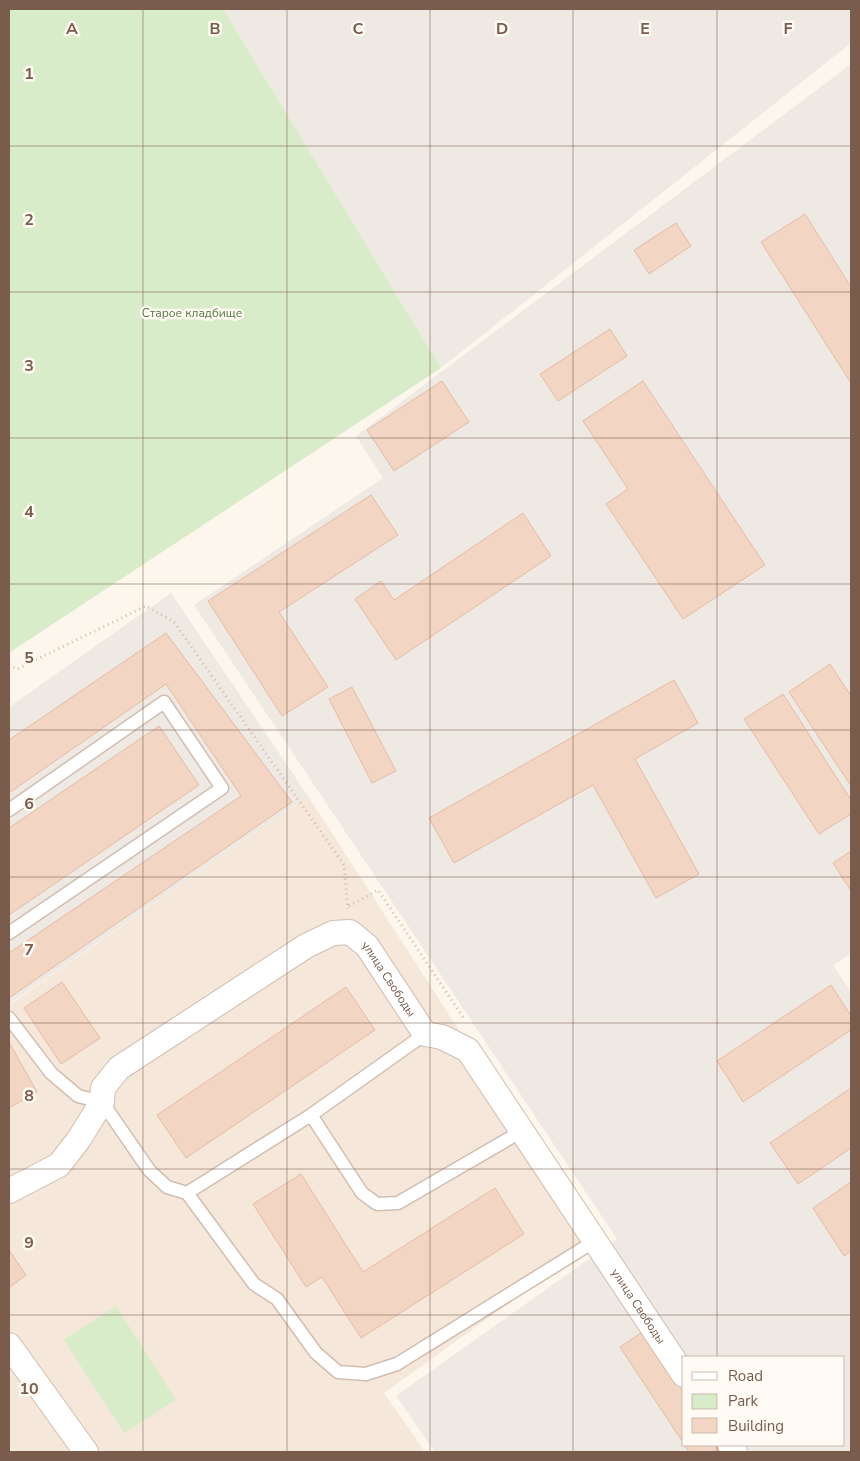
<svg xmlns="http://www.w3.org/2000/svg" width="860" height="1461" font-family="'Nunito Sans',sans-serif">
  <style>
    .residential { fill: #f5e8da }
    .industrial { fill: #efe9e4; fill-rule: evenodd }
    .green { fill: #d8ecc9 }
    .building { fill: #f3d5c3; stroke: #e6bba3 }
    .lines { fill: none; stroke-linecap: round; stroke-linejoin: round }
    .lane-casing { stroke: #d1beb0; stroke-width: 15 }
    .street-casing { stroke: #d1beb0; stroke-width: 26 }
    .path { stroke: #d9b8a5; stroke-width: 3; stroke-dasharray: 1 4; stroke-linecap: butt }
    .lane { stroke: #fff; stroke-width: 12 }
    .street { stroke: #fff; stroke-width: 24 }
    .grid { fill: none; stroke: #7a5c4d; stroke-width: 1; stroke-opacity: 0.55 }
    .labels { text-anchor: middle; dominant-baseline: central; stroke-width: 5; stroke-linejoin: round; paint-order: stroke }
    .park-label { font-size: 12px; fill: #537a41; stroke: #fffaf3 }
    .street-label { font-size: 12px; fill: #7a5c4d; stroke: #fffaf3 }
    .grid-label { font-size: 16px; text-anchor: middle; font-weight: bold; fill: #7a5c4d; stroke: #fffaf3; stroke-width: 5; stroke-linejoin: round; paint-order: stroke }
  </style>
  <rect width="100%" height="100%" fill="#fdf6ec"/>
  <path class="residential" d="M308 796 595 1241 384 1393 425 1452H9V1005Z"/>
  <path class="industrial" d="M223 9H851V43L441 368Z
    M851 64V954L833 965 851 992V1452H435L396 1396 617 1239 194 605 383 478 356 436ZM684 1357H844V1445H684Z
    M171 593 308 796 9 1004V707Z"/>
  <path class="green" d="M9 9H223L441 368 9 653Z
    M116 1306 176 1400 124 1433 64 1340Z"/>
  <path class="building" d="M805 214 851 287V383L761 242Z
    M676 223 691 246 649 274 634 250Z
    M610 329 627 356 558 401 540 374Z
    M442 381 469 422 394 471 367 430Z
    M643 381 765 565 683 619 606 504 628 489 583 421Z
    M371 495 398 535 279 612 328 687 282 716 208 601Z
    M523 513 551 556 396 660 355 599 381 581 394 600Z
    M166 633 292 802 9 998V953L241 796 166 684 9 793V740Z
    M830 664 851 696V786L789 692Z
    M674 680 698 723 635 759 699 874 656 898 593 785 454 863 429 818Z
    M352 687 396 771 372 783 329 699Z
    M783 694 851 800V814L819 834 744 719Z
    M159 726 199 785 9 915V828Z
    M851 851V891L833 863Z
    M62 982 100 1038 61 1064 24 1008Z
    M831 985 851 1016V1030L743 1102 717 1061Z
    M346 987 375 1030 186 1158 157 1115Z
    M9 1042 37 1092 9 1108Z
    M851 1088V1148L798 1184 770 1143Z
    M301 1174 363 1272 495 1188 524 1234 361 1338 322 1277 306 1287 253 1204Z
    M851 1182V1251L844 1256 813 1208Z
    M9 1250 26 1275 9 1288Z
    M644 1331 684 1392V1444L620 1347Z
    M684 1445H718L723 1452H689Z"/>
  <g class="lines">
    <g class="lane-casing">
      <path id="lane" d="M9 810 164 702 222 788 9 933
        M9 1018 51 1073 78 1096 102 1102 149 1170 167 1187 187 1193 311 1115 425 1034
        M311 1115 362 1193 377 1204 398 1203 522 1131
        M187 1193 254 1284 277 1299 316 1353 338 1372 366 1374 397 1364 595 1241"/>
    </g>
    <g class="street-casing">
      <g id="street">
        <path id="s1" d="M9 1191 59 1165 79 1139 102 1102 103 1088 119 1068 306 946 333 933 350 932 367 946 425 1034 442 1037 468 1050 684 1375"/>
        <path d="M9 1345 86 1452"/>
        <path d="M730 1445 735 1452"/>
      </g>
    </g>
    <path class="path" d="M9 665 17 669 146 606 174 622 344 865 348 909
      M349 906 378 890 465 1020"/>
    <use href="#lane" class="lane"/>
    <use href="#street" class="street"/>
  </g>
  <path class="grid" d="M143 9V1452M287 9V1452M430 9V1452M573 9V1452M717 9V1357M9 146H851M9 292H851M9 438H851M9 584H851M9 730H851M9 877H851M9 1023H851M9 1169H851M9 1315H851M717 1445V1452"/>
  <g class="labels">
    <g class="park-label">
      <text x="192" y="313">Старое кладбище</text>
    </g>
    <g class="street-label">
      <text stroke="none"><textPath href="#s1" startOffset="504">улица Свободы</textPath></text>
      <text stroke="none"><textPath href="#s1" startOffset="924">улица Свободы</textPath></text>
    </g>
  </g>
  <g class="grid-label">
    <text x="72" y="34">A</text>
    <text x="215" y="34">B</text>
    <text x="358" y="34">C</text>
    <text x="502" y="34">D</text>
    <text x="645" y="34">E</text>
    <text x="788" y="34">F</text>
    <text x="29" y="79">1</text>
    <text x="29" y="225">2</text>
    <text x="29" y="371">3</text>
    <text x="29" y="517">4</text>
    <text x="29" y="663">5</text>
    <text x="29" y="809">6</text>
    <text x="29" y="955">7</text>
    <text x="29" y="1101">8</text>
    <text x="29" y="1248">9</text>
    <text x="29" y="1394">10</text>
  </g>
  <rect width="860" height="1461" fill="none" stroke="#7a5c4d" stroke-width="20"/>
  <rect x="682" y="1356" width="162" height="90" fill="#fffaf3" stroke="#cabbb1"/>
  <rect x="692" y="1372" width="25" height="8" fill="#ffffff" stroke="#cabbb1"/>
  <text x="728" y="1381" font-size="15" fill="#7a5c4d">Road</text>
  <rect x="692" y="1394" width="25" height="15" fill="#d8ecc9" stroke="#cabbb1"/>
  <text x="728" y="1406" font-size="15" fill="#7a5c4d">Park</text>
  <rect x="692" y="1418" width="25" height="15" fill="#f3d5c3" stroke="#cabbb1"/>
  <text x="728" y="1431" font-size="15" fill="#7a5c4d">Building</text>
</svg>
